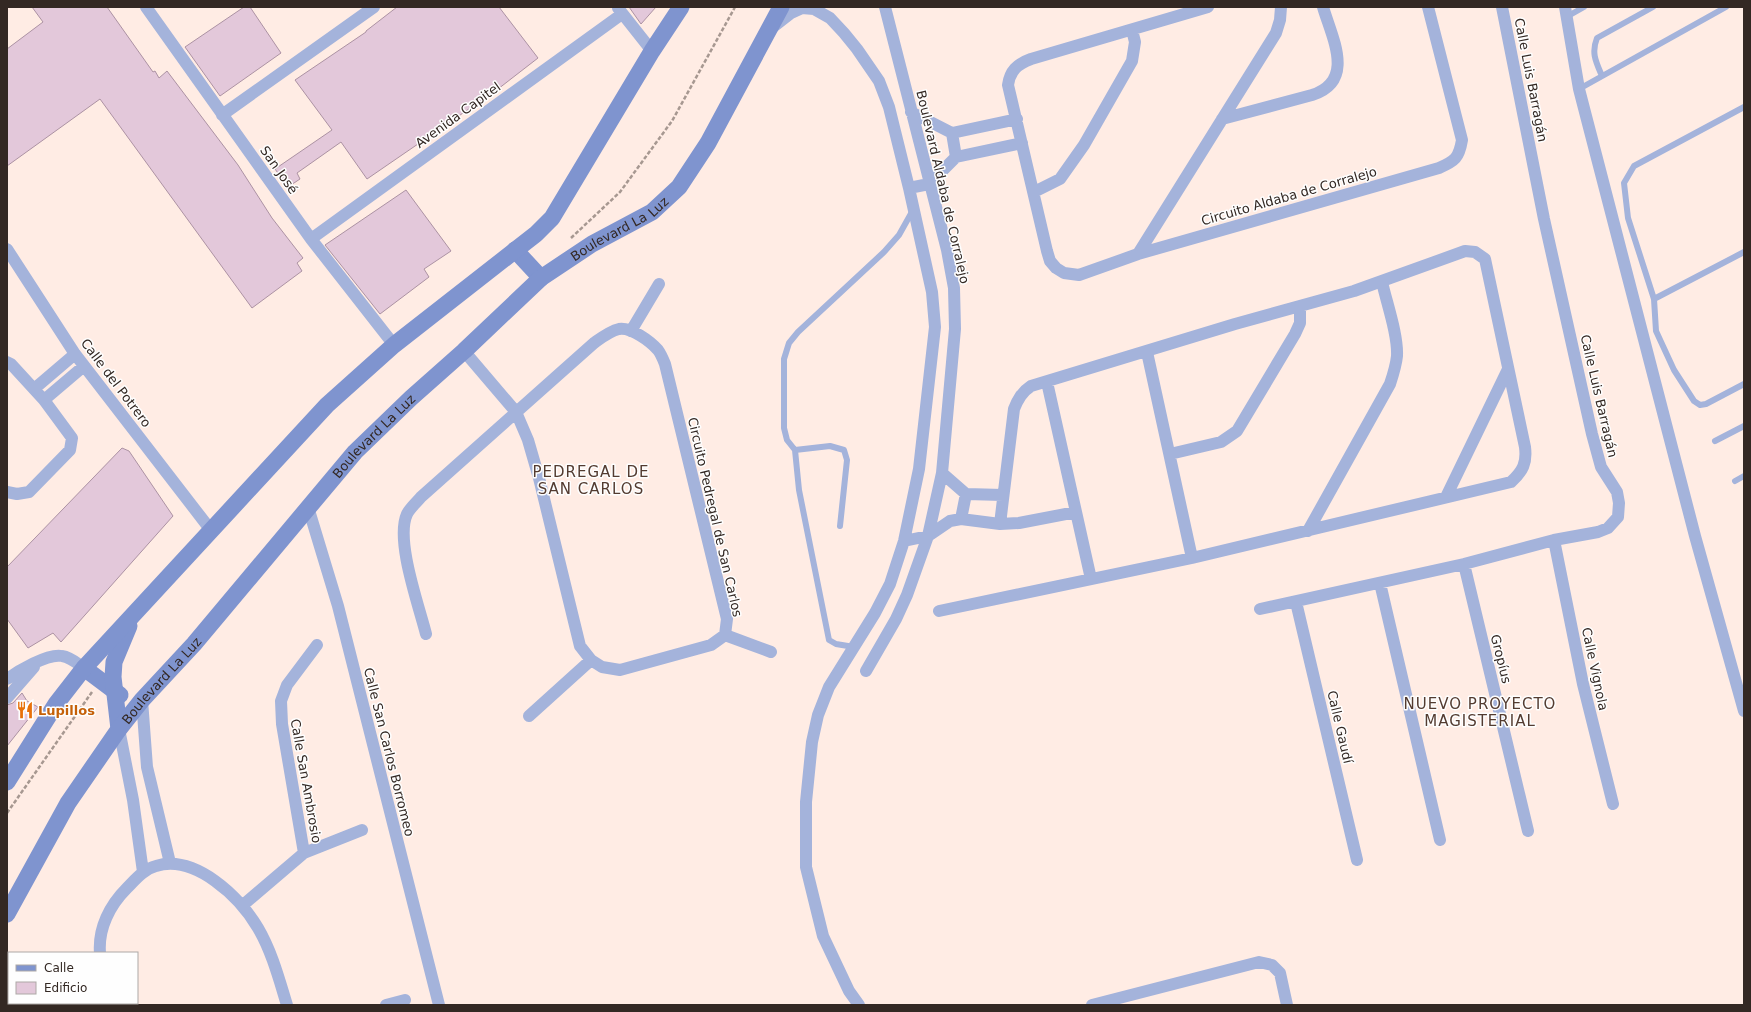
<svg xmlns="http://www.w3.org/2000/svg" width="1751" height="1012" font-family="'DejaVu Sans',sans-serif">
  <style>
    .building { fill: #e3c8da; stroke: #ac92a3 }
    .lines { fill: none; stroke-linecap: round; stroke-linejoin: round }
    .path { stroke: #a79891; stroke-width: 2.5; stroke-dasharray: 4 2; stroke-linecap: butt }
    .lane { stroke: #a4b3db; stroke-width: 6 }
    .street { stroke: #a4b3db; stroke-width: 12 }
    .secondary { stroke: #7f94cf; stroke-width: 17 }
    .labels { text-anchor: middle; dominant-baseline: central; stroke-width: 3; stroke-linejoin: round; paint-order: stroke }
    .street-label { font-size: 13px; fill: #332823; stroke: #fefefe }
    .food-label { font-size: 13px; font-weight: bold; fill: #c56008; stroke: #fefefe; text-anchor: start }
    .quarter-label { font-size: 15px; letter-spacing: 1px; fill: #533b30; stroke: #fefefe }
  </style>
  <rect width="100%" height="100%" fill="#ffece4"/>
  <path class="building" d="M32 7H107L153 72 155 71 159 78 167 71 238 165 272 218 303 258 297 263 302 271 252 308 100 99 7 166V49L43 22Z
    M244 7H250L281 53 220 96 185 47Z
    M397 7H499L538 58 498 89 367 179 341 142 297 173 300 179 288 187 275 169 332 130 295 80 366 32V31Z
    M629 7H656L641 24Z
    M406 190 451 251 424 269 429 277 380 314 325 245Z
    M122 448 129 451 173 516 61 642 53 633 28 648 7 619V567Z
    M22 693 27 701 38 707 7 746V705L13 703Z"/>
  <g class="lines">
    <path class="path" d="M571 238 620 192 672 121 735 7
      M7 813 92 692"/>
    <path class="lane" d="M1568 16 1584 7
      M1602 76C1596 62 1591 53 1597 38L1653 7
      M1579 89 1726 7
      M1744 107 1634 166 1624 183 1628 218 1654 299 1656 331 1674 370 1694 401 1700 405 1706 404 1744 384
      M1654 299 1744 252
      M1715 441 1744 426
      M795 450 830 446 844 450 847 460 840 526
      M1735 481 1744 476
      M854 647 836 644 829 640 799 490 795 450 787 440 784 428V359L789 343 798 332 884 252 899 235 913 210"/>
    <path class="street" d="M146 7 311 239 394 345
      M1208 7 1031 59C1017 64 1010 71 1008 85L1047 251 1050 261 1056 268 1064 273 1079 275 1138 254 1439 168C1455 161 1459 158 1462 140L1428 7
      M1565 7 1579 89 1695 536 1744 711
      M618 8 652 51
      M773 27 791 13 802 8 814 9 830 18 844 33 857 49 879 81 889 107 909 188 932 292 935 327 919 469 904 541 890 584 875 613 829 687 818 715 812 742 806 802V867L823 936 849 991 859 1005
      M911 112 952 133 1017 119
      M222 115 374 7
      M1222 119 1312 95C1356 81 1332 38 1323 7
      M952 133 956 157
      M909 188 929 184 956 157 1022 143
      M1034 192 1060 179 1084 145 1132 61 1135 42 1132 30
      M311 239 622 14
      M7 249 75 354 210 529
      M1138 254 1276 33 1280 20 1281 7
      M631 331 659 284
      M1147 352 1192 558
      M7 362 11 364 44 400 72 438 70 450 29 492 17 494 7 492
      M1047 382 1091 579
      M34 389 75 354
      M44 400 84 366
      M1170 454 1221 442 1237 431 1295 334 1300 323V307
      M942 473 966 494 1003 495
      M1446 497 1508 369
      M308 507 338 606 439 1005
      M961 519 966 494
      M1308 531 1390 384C1393 375 1396 366 1397 356 1398 335 1387 304 1382 282
      M1554 540 1583 684 1613 804
      M904 541 928 536 950 521 961 519 1000 524 1019 523 1076 512
      M1464 564 1528 831
      M1380 583 1440 840
      M1296 602 1357 860
      M1260 609 1464 564 1554 540 1598 532 1608 528 1618 517 1619 503 1617 492 1601 467 1592 434 1544 219 1502 7
      M939 611 1192 558 1511 482C1523 471 1527 463 1525 447L1485 259 1475 252 1465 251 1354 291 1235 324 1031 386C1022 392 1018 399 1014 409L1000 524
      M426 634C419 606 395 540 407 514 410 508 417 502 421 497L594 343C601 338 610 331 619 329 631 327 650 341 658 350 661 354 663 359 665 364L727 619 725 635 711 645 620 670 602 667 591 660 580 646 539 478 528 440 516 412 464 351
      M725 635 771 652
      M866 671 896 619 907 595 928 536 942 473 955 329 954 288 947 250 885 7
      M7 679C18 671 48 653 62 656 70 657 77 663 84 668
      M7 698 34 667
      M142 700 147 767 170 863
      M529 716 591 660
      M119 729 133 800 143 872
      M304 853 362 830
      M243 905 304 853 282 724 281 701 287 685 317 645
      M100 953C98 928 110 905 127 888 135 880 144 869 156 866 195 854 240 897 258 928 272 952 279 979 287 1005
      M109 1003 110 1005
      M386 1005 405 1000
      M1092 1005 1259 962 1272 965 1280 973 1287 1005"/>
    <g class="secondary">
      <path d="M515 250 541 278"/>
      <path d="M84 668 120 695"/>
      <path d="M119 729 113 677 114 662 129 626"/>
      <path d="M7 782 56 704 84 668 327 405 394 345 536 234 552 218 652 51 681 7"/>
      <path id="s1" d="M7 914 68 803 119 729 142 700 194 644 355 452 411 398 464 351 541 278 592 244 652 212 679 187 708 143 781 7"/>
    </g>
  </g>
  <defs>
    <g id="restaurant-bare" transform="scale(1.38)"><path d="M-5-6h1v4h1v-4h1v4h1v-4h1v5L-1.5 .5V6h-2V.5L-5-1ZM5-6V6H3V1.5H1.5Q1.5-4 5-6Z" fill="#e8710a" stroke="#fefefe" stroke-width="2.5" paint-order="stroke"/></g>
  </defs>
  <g fill-rule="evenodd">
    <use href="#restaurant-bare" x="25" y="710"/>
  </g>
  <g class="labels">
    <g class="street-label">
      <text transform="translate(1531 80) rotate(79)">Calle Luis Barragán</text>
      <text transform="translate(458 115) rotate(-36)">Avenida Capitel</text>
      <text transform="translate(279 170) rotate(55)">San José</text>
      <text transform="translate(943 187) rotate(77)">Boulevard Aldaba de Corralejo</text>
      <text transform="translate(1289 196) rotate(-16)">Circuito Aldaba de Corralejo</text>
      <text stroke="none"><textPath href="#s1" startOffset="928">Boulevard La Luz</textPath></text>
      <text transform="translate(116 383) rotate(53)">Calle del Potrero</text>
      <text transform="translate(1599 396) rotate(77)">Calle Luis Barragán</text>
      <text stroke="none"><textPath href="#s1" startOffset="605">Boulevard La Luz</textPath></text>
      <text transform="translate(715 517) rotate(77)">Circuito Pedregal de San Carlos</text>
      <text transform="translate(1501 659) rotate(76)">Gropíus</text>
      <text transform="translate(1595 669) rotate(78)">Calle Vignola</text>
      <text stroke="none"><textPath href="#s1" startOffset="281">Boulevard La Luz</textPath></text>
      <text transform="translate(1340 727) rotate(77)">Calle Gaudí</text>
      <text transform="translate(389 752) rotate(76)">Calle San Carlos Borromeo</text>
      <text transform="translate(306 781) rotate(80)">Calle San Ambrosio</text>
    </g>
    <g class="food-label">
      <text x="38" y="710">Lupillos</text>
    </g>
    <g class="quarter-label">
      <text x="591" y="472">PEDREGAL DE<tspan x="591" dy="17">SAN CARLOS</tspan></text>
      <text x="1480" y="704">NUEVO PROYECTO<tspan x="1480" dy="17">MAGISTERIAL</tspan></text>
    </g>
  </g>
  <rect width="1751" height="1012" fill="none" stroke="#332823" stroke-width="16"/>
  <rect x="8" y="952" width="130" height="52" fill="#fefefe" stroke="#ada8a6"/>
  <rect x="16" y="965" width="20" height="6" fill="#7f94cf" stroke="#ada8a6"/>
  <text x="44" y="972" font-size="12" fill="#332823">Calle</text>
  <rect x="16" y="982" width="20" height="12" fill="#e3c8da" stroke="#ada8a6"/>
  <text x="44" y="992" font-size="12" fill="#332823">Edificio</text>
</svg>
